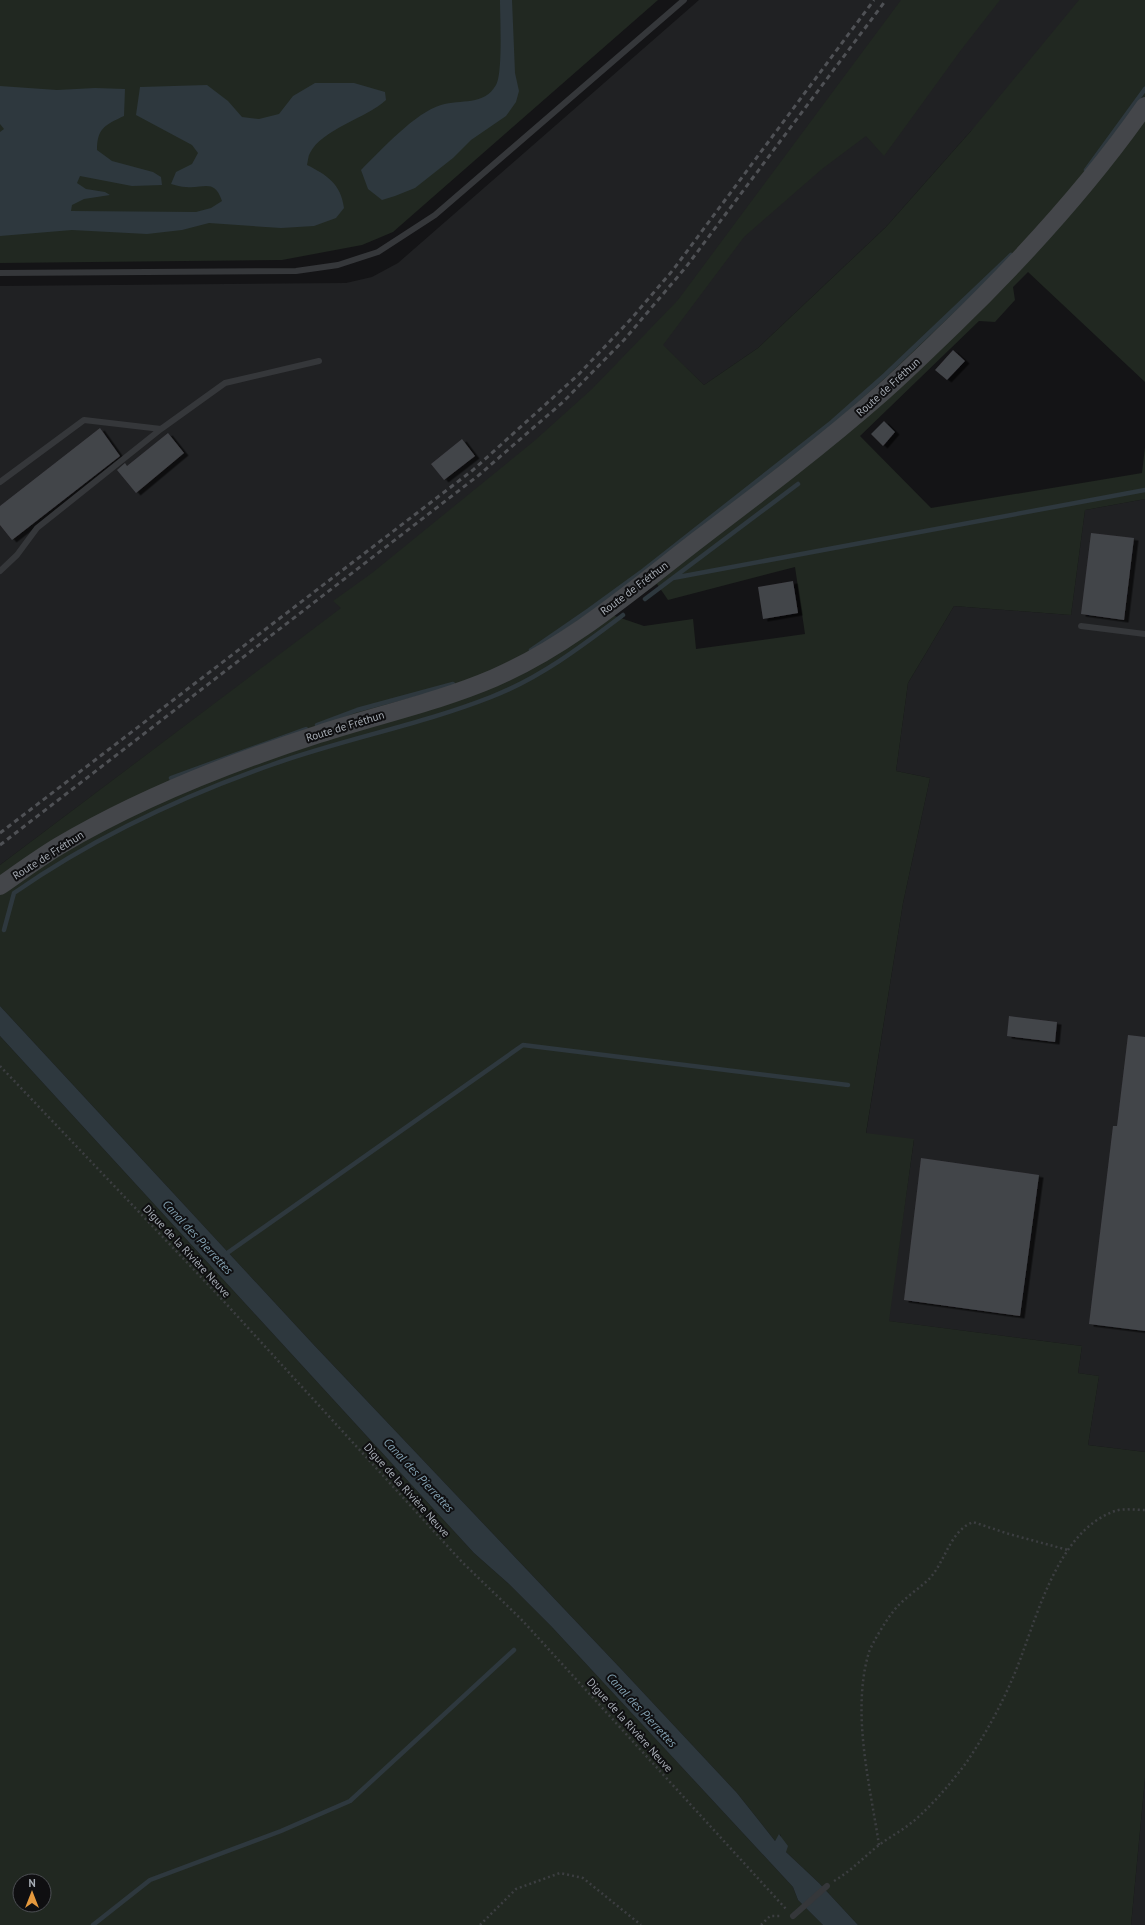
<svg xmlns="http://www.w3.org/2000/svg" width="1145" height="1925" font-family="'PT Sans',sans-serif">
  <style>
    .built { fill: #202123 }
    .green { fill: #212821; fill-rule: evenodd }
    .water { fill: #2e383e }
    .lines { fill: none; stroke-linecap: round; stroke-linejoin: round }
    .stream { stroke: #2e383e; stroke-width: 4.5 }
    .building { fill: #434449; filter: url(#shadow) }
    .path { stroke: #3c3e41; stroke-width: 2.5; stroke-dasharray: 2 3; stroke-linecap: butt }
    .lane { stroke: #35373a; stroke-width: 6 }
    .secondary { stroke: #44464a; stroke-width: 18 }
    .rail { stroke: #4f5155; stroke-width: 3; stroke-dasharray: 5 4; stroke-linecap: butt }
    .labels { text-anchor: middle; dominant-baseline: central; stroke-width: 4; stroke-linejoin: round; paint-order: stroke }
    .street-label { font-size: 11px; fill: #a7adb5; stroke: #0f0f11 }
    .water-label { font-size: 12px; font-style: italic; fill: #809eae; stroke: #0f0f11 }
  </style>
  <defs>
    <filter id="shadow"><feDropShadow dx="4.5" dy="2.5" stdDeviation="0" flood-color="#0009"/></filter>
  </defs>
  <rect width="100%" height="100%" fill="#141416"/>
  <path class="built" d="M699 0H1145L971 131 886 227 758 348 704 385 663 346 378 581 0 865V286L346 283 372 277 398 263Z
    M1145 499V1452L1088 1445 1099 1376 1078 1373 1082 1346 888 1321 914 1140 866 1134 903 903 930 778 896 771 908 683 954 606 1071 615 1085 510Z
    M1145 1778V1925H1131Z"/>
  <path class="green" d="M0 0H658L393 232 362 245 282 260 0 263Z
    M901 0H1000L961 50 884 156 866 136 822 169 744 237 663 345 704 385 758 348 886 227 971 131 1079 0H1145V382L1028 272 1013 287 1015 300 995 322 979 321 860 436 931 508 1142 473 1145 447V499L1085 510 1071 615 954 606 908 683 896 771 930 778 903 903 866 1133 914 1139 889 1321 1082 1346 1078 1373 1099 1376 1088 1445 1145 1452V1778L1131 1925H858L819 1883 786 1852 780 1834 775 1841 737 1793 623 1671 313 1344 0 1006V865L341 608 333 601 372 573 533 442 592 389 678 300ZM795 567 805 634 696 649 693 619 644 626 612 615 657 584 668 600Z
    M0 1036 474 1553 509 1584 551 1626 793 1887 798 1900 823 1925H0ZM20 1881H44V1905H20Z"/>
  <path class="water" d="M500 0H512L515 73 519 91 516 102 506 116 471 140 453 158 415 188 395 196 382 200 368 189 361 170C381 150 416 112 441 105 461 99 484 106 496 85 503 73 500 16 500 0Z
    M315 83H354L385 92 386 100C367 118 322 129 310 153 308 156 308 161 307 165 327 175 341 184 344 208L336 218 314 226 281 228 209 223 182 230 147 234 72 230 0 236V132L4 129 0 124V86L57 90 95 88 125 89 124 116C105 125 97 128 97 150L112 161 153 172 161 177 162 185 132 186 80 176 77 183 86 189 105 192 110 195 84 199 72 205 71 211 196 212 211 208 222 201C214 178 204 189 186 187 181 187 176 185 171 184L176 172 192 164 198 153 192 145 136 115 140 87 207 85 228 101 242 117 259 119 279 114 293 96Z
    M0 1006 313 1344 623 1671 737 1793 775 1841 779 1834 788 1846 786 1852 819 1883 858 1925H823L798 1900 793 1887 551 1626 509 1584 474 1553 0 1036Z"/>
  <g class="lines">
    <path class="stream" d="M1086 170 1145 89
      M673 578 1145 490
      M645 599 798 484
      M531 650 589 610 644 570 832 422 885 375 1011 255
      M317 725 357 710 453 684
      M171 778 306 729
      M4 930 14 893C93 838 180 797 271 765 343 739 420 725 491 697 540 678 582 646 623 615
      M223 1256 523 1045 848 1085
      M93 1925 150 1880 281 1831 350 1801 514 1650"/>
  </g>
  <path class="building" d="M953 350 965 361 947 380 935 370Z
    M884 421 895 432 883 446 871 434Z
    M100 428 120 456 12 540 0 525V506Z
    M168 433 184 453 136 493 117 470 125 463 127 466Z
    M462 439 475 456 444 480 431 464Z
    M1091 533 1134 538 1124 620 1081 614Z
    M793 581 798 613 763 619 758 587Z
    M1009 1016 1057 1022 1055 1042 1007 1036Z
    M1128 1035 1145 1037V1331L1089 1324 1113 1126H1117Z
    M921 1158 1039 1175 1020 1316 904 1300Z"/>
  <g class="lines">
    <path class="path" d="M0 1066 218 1295 462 1562 521 1619 786 1909
      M879 1845C870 1785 851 1712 869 1652 873 1642 885 1622 892 1613 902 1599 918 1590 930 1578 946 1560 950 1531 973 1522L1009 1534 1068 1550
      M834 1881C851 1871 864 1857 879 1845 891 1836 905 1829 916 1819 935 1802 951 1783 966 1763 985 1735 1001 1706 1014 1675 1036 1623 1055 1532 1115 1511 1123 1508 1136 1510 1145 1510
      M480 1925 516 1889 560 1873 583 1878 641 1925
      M761 1925 770 1916H782"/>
    <path class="lane" d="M0 273 296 271 338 265 378 252 435 215 684 0
      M0 482 84 420 161 429
      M0 571 17 555 37 528 161 429 225 383 319 361
      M1081 626 1145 634
      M793 1916 827 1886"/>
    <path class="secondary" d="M0 886C20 872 39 858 59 846 140 798 229 763 319 734 377 715 438 702 494 678 570 645 634 589 699 539 761 492 824 444 882 393 907 371 930 348 954 325 1024 257 1089 186 1145 106"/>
    <path class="rail" d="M0 833 473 470 578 375 631 319 673 270 874 0
      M0 845 479 475 563 402 624 340 686 267 886 0"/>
  </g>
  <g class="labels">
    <g class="street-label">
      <text transform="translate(888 387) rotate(-42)">Route de Fréthun</text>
      <text transform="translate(634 588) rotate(-37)">Route de Fréthun</text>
      <text transform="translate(345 726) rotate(-17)">Route de Fréthun</text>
      <text transform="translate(48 855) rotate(-32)">Route de Fréthun</text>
      <text transform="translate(187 1251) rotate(47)">Digue de la Rivière Neuve</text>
      <text transform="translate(407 1490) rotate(48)">Digue de la Rivière Neuve</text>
      <text transform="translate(630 1725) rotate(48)">Digue de la Rivière Neuve</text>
    </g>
    <g class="water-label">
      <text transform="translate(198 1237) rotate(47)">Canal des Pierrettes</text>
      <text transform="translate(419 1475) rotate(47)">Canal des Pierrettes</text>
      <text transform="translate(642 1710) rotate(47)">Canal des Pierrettes</text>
    </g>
  </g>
  <g transform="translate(32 1893)"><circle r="19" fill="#0f0f11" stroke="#4c4e53"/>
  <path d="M0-3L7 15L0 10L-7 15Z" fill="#e5993d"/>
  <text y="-6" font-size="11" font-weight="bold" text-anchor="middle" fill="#a7adb5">N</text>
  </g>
</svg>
